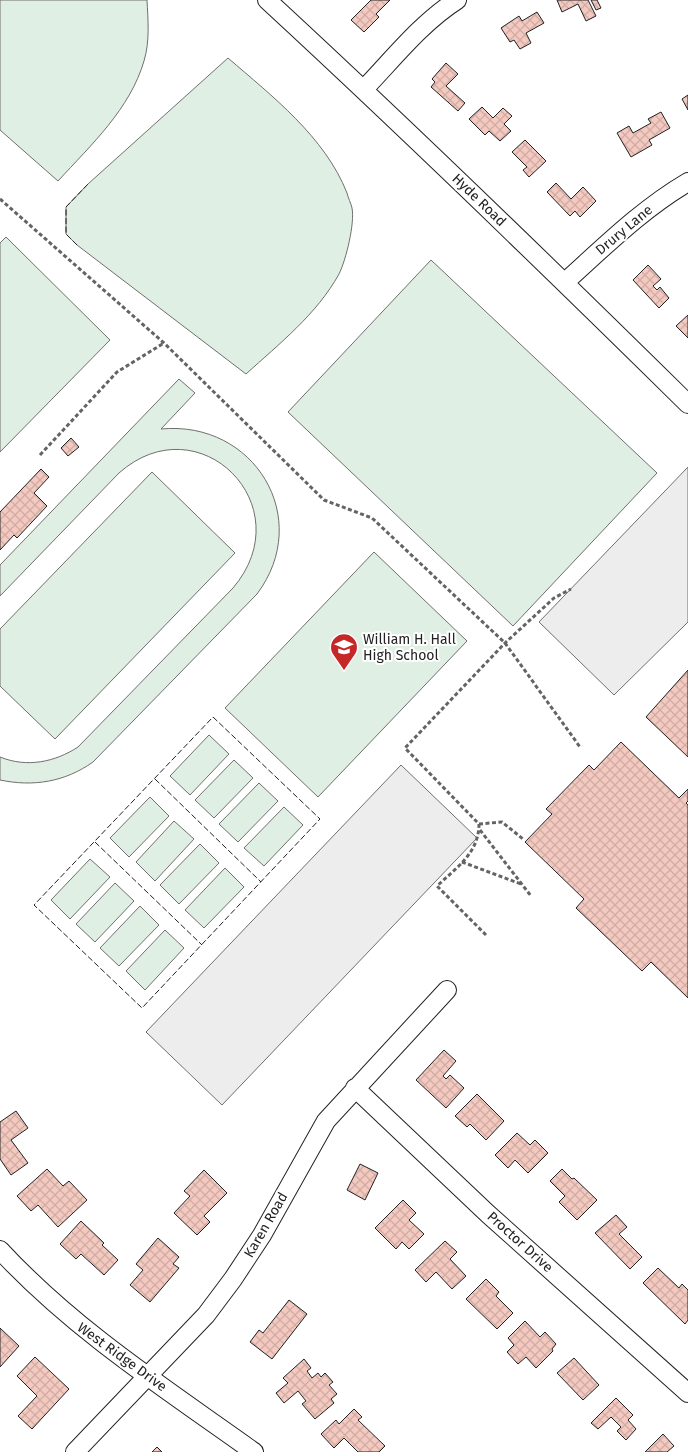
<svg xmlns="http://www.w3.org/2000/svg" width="688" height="1452" font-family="'Fira Sans',sans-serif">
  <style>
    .green { fill: #e0efe3; stroke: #6f6f6f }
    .parking { fill: #ededed; stroke: #6f6f6f }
    .building { fill: url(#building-cross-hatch); stroke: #222 }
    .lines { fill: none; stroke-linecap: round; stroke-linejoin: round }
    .minor-casing { stroke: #222; stroke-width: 20 }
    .path { stroke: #646464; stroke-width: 3; stroke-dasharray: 4 2.5; stroke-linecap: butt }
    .minor { stroke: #fff; stroke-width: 18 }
    .fence { stroke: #222; stroke-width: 1; stroke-dasharray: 6 2.5; stroke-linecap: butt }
    .labels { text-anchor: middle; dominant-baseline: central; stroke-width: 4; stroke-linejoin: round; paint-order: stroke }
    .street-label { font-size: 14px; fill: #222; stroke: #fff }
    .poi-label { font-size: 14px; fill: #222; stroke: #fff; text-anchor: start }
  </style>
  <defs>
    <pattern id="building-cross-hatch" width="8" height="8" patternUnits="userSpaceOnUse" patternTransform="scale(1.25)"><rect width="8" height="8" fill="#f3c9c0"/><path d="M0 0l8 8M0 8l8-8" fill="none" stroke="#d0aca5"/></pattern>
  </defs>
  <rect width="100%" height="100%" fill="#fff"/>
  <path class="green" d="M0 0H147C148 20 150 41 144 61 130 109 91 145 58 181L0 130Z
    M228 58C272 96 325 137 347 193 348 198 351 203 352 208 355 223 346 260 339 274 317 314 279 344 246 374L77 245 66 234V207L88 184Z
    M6 237 110 340 0 452V243Z
    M431 260 657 473 513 626 288 412Z
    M179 379 195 393 161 429C254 420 314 518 257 594L93 762C65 782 33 787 0 780V757C27 768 55 762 78 747L233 588C303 506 199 402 119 473L0 596V565Z
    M152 472 235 553 55 739 0 686V629Z
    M374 552 467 641 318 797 225 708Z
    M209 735 229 754 190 795 170 776Z
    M234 760 253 778 214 818 195 800Z
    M259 783 278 801 238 842 219 824Z
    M150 797 169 816 129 857 110 838Z
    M284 807 303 825 264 866 244 848Z
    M174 821 194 839 155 881 136 862Z
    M200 844 219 863 179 904 160 885Z
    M90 859 110 877 70 919 51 900Z
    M225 868 244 887 204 928 185 910Z
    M115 883 134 901 95 942 76 924Z
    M140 906 159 925 119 966 100 948Z
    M165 930 184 948 145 990 126 971Z"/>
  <path class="parking" d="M688 467V622L614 695 539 622Z
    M401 765 477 838 222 1105 146 1032Z"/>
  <path class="building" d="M371 0H390L376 14 379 17 364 32 351 20Z
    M557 0H588L596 16 586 21 578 4 562 12Z
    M591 0H597L601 8 596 10Z
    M537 12 544 23 526 33 531 43 520 49 514 40 510 42 501 28 519 16 522 21Z
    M446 63 458 74 446 86 465 103 458 111 431 87 435 82 432 79Z
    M688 95V110L682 99Z
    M482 107 493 118 503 108 512 116 504 124 511 131 500 141 489 131 485 135 469 119Z
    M661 112 670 128 649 140 652 145 631 157 617 133 629 126 633 133 651 123 648 119Z
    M525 140 546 161 529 177 523 170 527 167 512 152Z
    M556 183 571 199 583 187 596 201 580 217 575 211 570 216 547 192Z
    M648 265 661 279 653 286 657 290 660 287 669 298 659 308 633 280Z
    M688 315V338L676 326Z
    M71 438 79 447 68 456 61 448Z
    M41 469 49 477 34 493 47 506 17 538 14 535 0 550V512Z
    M688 670V757L646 717Z
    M621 742 679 798 688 789V801L686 803 688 805V998L651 962 642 971 576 908 584 899 525 842 552 814 546 809 589 765 594 770Z
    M444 1050 456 1061 443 1076 446 1079 450 1075 464 1088 446 1108 416 1080Z
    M477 1094 504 1121 486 1140 470 1124 467 1127 455 1116Z
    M16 1111 28 1128 11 1140 28 1163 11 1175 0 1159V1122Z
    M517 1133 530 1145 535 1140 548 1153 528 1173 515 1160 508 1168 495 1155Z
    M360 1164 378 1173 365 1200 347 1190Z
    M47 1169 63 1186 69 1181 87 1200 58 1227 38 1205 31 1211 17 1196Z
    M562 1169 572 1179 574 1178 597 1200 577 1220 559 1202 565 1196 550 1181Z
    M204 1170 227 1193 204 1216 210 1222 197 1235 174 1213 190 1196 184 1191Z
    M403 1200 416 1213 409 1220 424 1234 409 1249 402 1242 396 1249 375 1228Z
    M616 1215 627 1227 619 1234 642 1257 630 1269 595 1233Z
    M81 1221 104 1243 102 1245 118 1260 104 1275 81 1254 76 1259 60 1244Z
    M158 1238 179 1257 173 1264 179 1268 150 1302 130 1285 143 1270 136 1264Z
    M445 1241 457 1252 450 1259 466 1276 452 1289 436 1272 426 1282 415 1270Z
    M658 1268 679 1288 682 1284 688 1290V1320L685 1324 643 1283Z
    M486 1279 499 1292 496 1296 513 1313 497 1329 466 1299Z
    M289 1300 307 1314 272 1359 250 1342 259 1330 263 1333Z
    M525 1321 540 1337 545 1332 556 1344 552 1349 553 1351 536 1368 526 1357 518 1364 507 1352 514 1345 508 1338Z
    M0 1328 19 1346 0 1367Z
    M35 1357 69 1389 32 1429 18 1416 37 1396 17 1376Z
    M574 1358 599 1385 583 1400 557 1373Z
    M304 1359 311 1368 307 1371 312 1378 318 1373 321 1377 325 1373 333 1382 329 1385 337 1394 331 1399 334 1403 315 1419 302 1404 306 1401 298 1391 284 1403 276 1393 288 1383 283 1378Z
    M616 1398 633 1415 628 1420 636 1429 626 1440 617 1431 621 1427 611 1417 598 1429 591 1423Z
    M354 1409 362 1417 358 1420 385 1446 379 1452H358L344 1438 334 1448 321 1434 336 1420 339 1424Z
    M663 1434 674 1446 667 1452H645Z
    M157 1447 162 1452H152Z"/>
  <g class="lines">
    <g class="minor-casing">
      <path id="minor" d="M267 0C410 132 549 267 688 404
        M364 89C393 59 421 23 457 0
        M565 282C604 247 642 209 688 182
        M355 1088 488 1214 688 1393
        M0 1250C74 1330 166 1389 254 1452
        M75 1452 206 1315 233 1279 262 1235 326 1121 447 990"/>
    </g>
    <path class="path" d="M0 199 164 343 324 500 372 518 505 643 580 747
      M40 455 117 372 164 343
      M479 824 502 822 523 839
      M480 830 531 896
      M462 862 521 884
      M486 935 437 886C456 868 479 853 479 824L405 748 505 643 554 598 571 589"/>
    <use href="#minor" class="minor"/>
    <path class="fence" d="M77 245 66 234V207L88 184
      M213 717 320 819 142 1008 34 905Z
      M155 779 261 882
      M95 842 202 945"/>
  </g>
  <defs>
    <g id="school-pin" transform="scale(1.4375)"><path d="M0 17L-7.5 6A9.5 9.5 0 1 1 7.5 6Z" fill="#c62828" stroke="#fff"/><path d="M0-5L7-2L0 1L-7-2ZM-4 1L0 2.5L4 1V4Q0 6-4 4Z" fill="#fff"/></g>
  </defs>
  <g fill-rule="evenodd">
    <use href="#school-pin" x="344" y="647"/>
  </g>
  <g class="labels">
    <g class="street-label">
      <text transform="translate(479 200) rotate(44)">Hyde Road</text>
      <text transform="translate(624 230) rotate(-40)">Drury Lane</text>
      <text transform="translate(266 1225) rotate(-60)">Karen Road</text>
      <text transform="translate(520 1242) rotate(42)">Proctor Drive</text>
      <text transform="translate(122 1357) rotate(36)">West Ridge Drive</text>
    </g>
    <g class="poi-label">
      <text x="363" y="639">William H. Hall<tspan x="363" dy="16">High School</tspan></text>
    </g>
  </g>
</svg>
